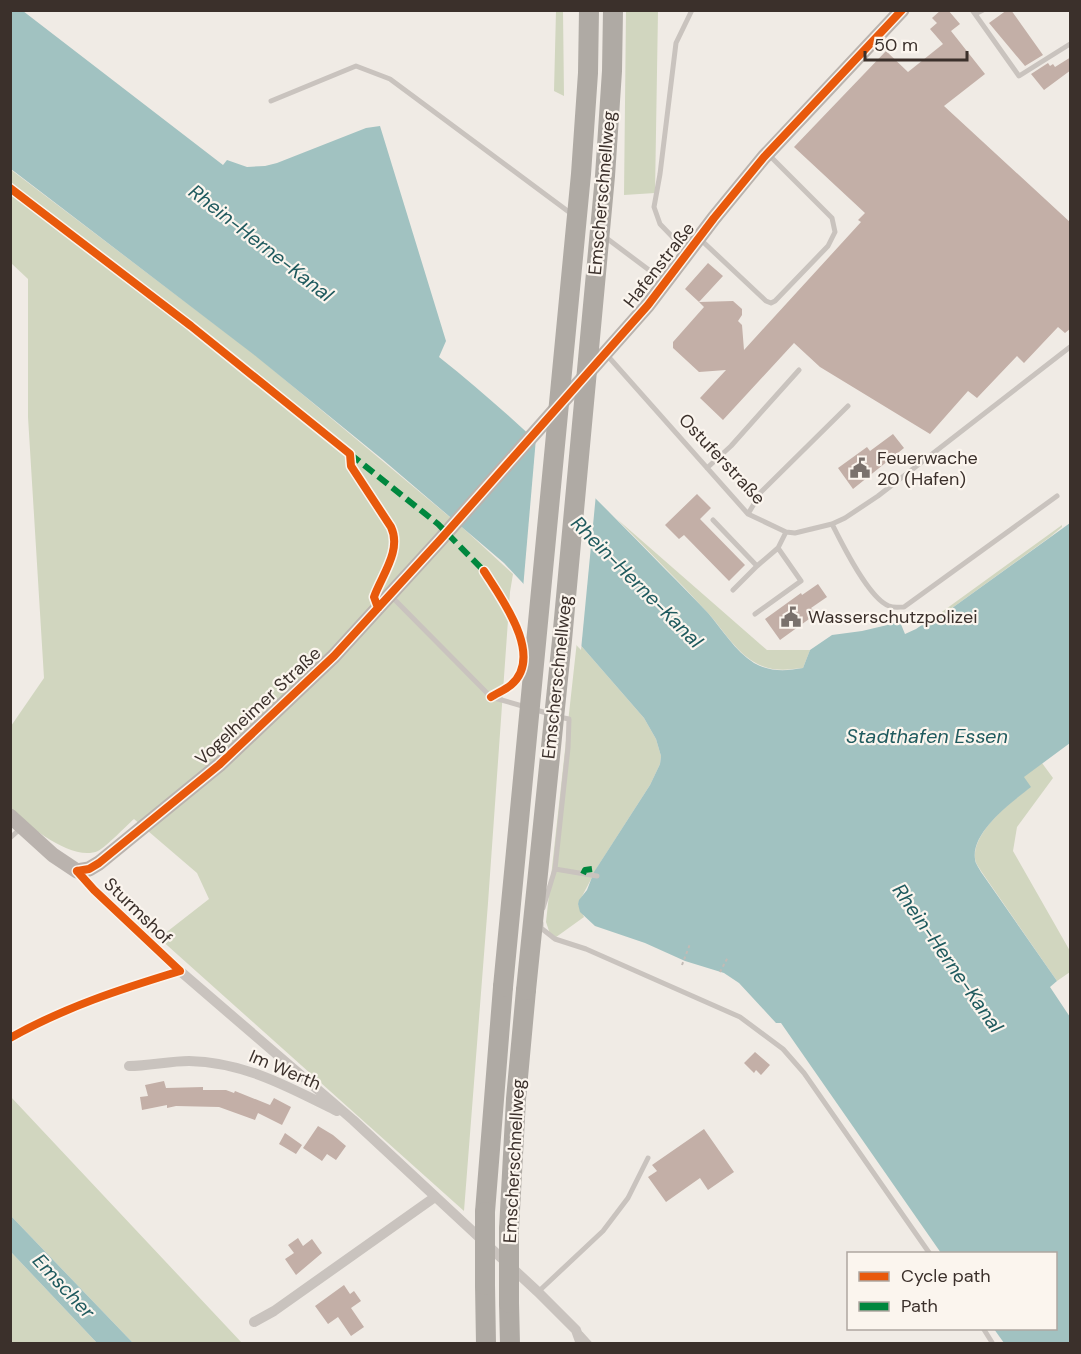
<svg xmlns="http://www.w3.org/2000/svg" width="1081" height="1354" font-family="'DM Sans',sans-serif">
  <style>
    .green { fill: #d1d6bf }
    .water { fill: #a1c2c1 }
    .pier { fill: #f0ebe5 }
    .building { fill: #c3afa7 }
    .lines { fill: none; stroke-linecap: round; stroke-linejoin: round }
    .path { stroke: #c2bbb6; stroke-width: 2; stroke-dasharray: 3 3; stroke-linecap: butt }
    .lane { stroke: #c9c3be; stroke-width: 5 }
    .street { stroke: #c9c3be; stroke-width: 10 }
    .secondary { stroke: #bab3ae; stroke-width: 15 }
    .highway { stroke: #afaaa4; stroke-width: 20 }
    .highway-bridge { stroke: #afaaa4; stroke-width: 20 }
    .quiet { stroke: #00873e; stroke-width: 6; stroke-dasharray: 12 6; stroke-linecap: butt }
    .cycleway-casing { stroke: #fbf5ee; stroke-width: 11 }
    .cycleway { stroke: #e8590c; stroke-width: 8 }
    .labels { text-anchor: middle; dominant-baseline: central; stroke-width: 4.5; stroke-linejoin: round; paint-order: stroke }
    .street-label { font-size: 18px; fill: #3b302b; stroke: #fbf5ee }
    .poi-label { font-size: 18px; fill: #3b302b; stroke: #fbf5ee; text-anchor: start }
    .water-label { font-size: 20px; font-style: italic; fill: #1f5a5e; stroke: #fbf5ee }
  </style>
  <rect width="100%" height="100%" fill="#f0ebe5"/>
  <path class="green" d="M556 11H563L564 96 554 91Z
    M626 11H658L655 193 624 195Z
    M10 169 254 354 463 528 513 574 510 592 488 903 464 1211 159 938 209 899 197 873 134 819C125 827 107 846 98 851 72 862 29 826 11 810V726L44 678 28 417V279L11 263Z
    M617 519 767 650H810L803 668C786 670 771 672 754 662 735 651 722 628 707 612 678 580 647 550 617 519Z
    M1062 525V527L1050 537 941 616 939 614Z
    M577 641 644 718 656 739 661 756 660 764 650 785 598 866 578 904 584 917 552 940 546 922Z
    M1042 763 1053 778 1017 827 1013 851 1070 951V972L1057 981 981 871C979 867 975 863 975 858 973 831 1011 802 1030 787L1023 777Z
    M10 1096 242 1343H133L11 1216Z
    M11 1252 97 1343H11Z"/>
  <path class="water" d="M10 11H23L223 165 227 160 247 167 265 166 277 163 366 128 380 126 446 341 439 357C520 421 594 496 666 570 680 584 694 598 708 613 722 629 735 651 754 663 770 672 786 671 803 668L810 650 832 635 862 631 900 622 905 634 916 629 938 614 941 616 1070 523V743L1024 777 1031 787C1012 802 971 832 975 859 975 863 979 868 981 872L1057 981 1050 987 1070 1017V1343H1004L994 1329 1056 1328V1254L941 1253 781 1023H776L739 983 724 973 685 961 645 943 595 926 580 912 578 904 579 900 587 890 594 872 650 785 660 764 661 756 656 739 644 718 577 641 504 563 382 459 253 354 11 169Z
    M10 1216H11L133 1343H97L11 1252Z"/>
  <path class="pier" d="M536 438 596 494 581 650 523 589Z"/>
  <path class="building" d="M941 10H948L960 24 951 31 985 74 944 106 1071 223V328L1065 333 1058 327 1024 363 1017 356 977 398 968 391 930 434 820 367 794 343 723 420 700 398 726 370 699 372 673 348V342L704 307 699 302 733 301 742 309V315L738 321 742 325 744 350 861 222 858 220 865 213 794 147 886 51 908 72 943 44 930 29 937 23 932 18Z
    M1007 10H1011L1043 55 1025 66 989 23Z
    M1071 57V70L1044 90 1031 74 1048 63 1050 66 1053 64 1055 67Z
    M708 263 723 276 699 302 685 289Z
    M893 434 904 448 853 489 838 468 867 447 870 451Z
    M697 494 711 508 700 519 745 565 729 581 684 535 679 539 665 525Z
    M818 584 827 597 811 608 816 614 780 640 765 619 801 593 802 595Z
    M755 1052 770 1065 761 1075 756 1070 754 1073 744 1063Z
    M164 1081 166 1088 203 1087V1090H226L234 1093 235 1091 270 1105 274 1098 291 1107 282 1125 258 1113 255 1120 219 1107 176 1106 167 1108V1105L142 1110 140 1097 148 1096 145 1085Z
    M318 1126 333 1135 346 1146 336 1160 327 1154 322 1161 303 1148Z
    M704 1129 734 1172 708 1190 700 1178 666 1202 648 1177 657 1171 652 1165Z
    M285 1133 302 1145 296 1154 279 1144Z
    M298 1238 303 1246 312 1239 322 1253 296 1275 285 1259 294 1253 288 1245Z
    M344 1285 350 1294 354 1291 361 1301 351 1308 364 1327 351 1336 338 1317 328 1324 315 1306Z"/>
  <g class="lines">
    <path class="path" d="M682 965 690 944
      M720 972 728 957"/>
    <path class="lane" d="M972 10 975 14 983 10
      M975 14 1019 76 1070 44
      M271 101 356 66 390 79 573 215
      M605 237 665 282
      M700 239 766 301 771 303 775 301 828 246 835 232 832 218 768 154
      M687 252 660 224 654 207 660 174 676 43 692 10
      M606 354 748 514 786 532 795 533 832 524 845 518 878 496 1070 347
      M707 468 731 446 799 370
      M748 514 761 492 848 406
      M713 520 757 566 733 590
      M832 524C842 544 869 599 889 606 893 608 899 607 904 607L1057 496
      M757 566 778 548 786 532
      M391 596 491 697 550 714
      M755 614 801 581 778 548
      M10 838 20 829
      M555 869 597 876
      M543 908 555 869 568 748 569 719 559 717
      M541 923V928L555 939 586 949 740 1017 783 1049 804 1073 930 1254
      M538 1292 603 1231 628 1198 648 1158
      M983 1328 993 1344
      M581 1334 590 1344"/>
    <path class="street" d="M77 871 94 890 180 971 353 1120 538 1292 576 1330 581 1344
      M129 1066C149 1066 169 1061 189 1061 244 1062 289 1087 337 1111
      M254 1322 274 1311 435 1197"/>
    <path class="secondary" d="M10 816 53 855 77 871 89 869 99 863 219 765 334 656 440 540 648 305 714 218 764 157 902 10"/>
    <path class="highway" d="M485 1212 503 987
      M509 1229 516 1099 526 990
      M485 1285 486 1344
      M509 1303 510 1344"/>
    <path class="highway-bridge" d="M503 987 581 174 588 73 589 10
      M526 990 562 640 605 176 612 71 613 10
      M485 1285V1212
      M509 1303V1229"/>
    <path class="quiet" d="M350 454 438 524 487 574
      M583 874 585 870 592 869"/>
    <g class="cycleway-casing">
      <path id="cycleway" d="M10 188 191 326 350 454 351 466 391 527C402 550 382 575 374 597L378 608
        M484 571C501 598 545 656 511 685 505 690 497 693 491 697
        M77 871 89 869 99 863 219 765 334 656 440 540 648 305 714 218 764 157 902 10
        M10 1038C65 1007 121 989 180 971L94 890 77 871"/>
    </g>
    <use href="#cycleway" class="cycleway"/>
  </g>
  <defs>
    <g id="civic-bare" transform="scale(1.62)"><path d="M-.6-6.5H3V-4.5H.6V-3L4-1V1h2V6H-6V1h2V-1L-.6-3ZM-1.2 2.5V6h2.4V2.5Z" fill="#7a716c" stroke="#fbf5ee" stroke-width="2.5" paint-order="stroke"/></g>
  </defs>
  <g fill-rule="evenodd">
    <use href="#civic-bare" x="860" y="468"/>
    <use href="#civic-bare" x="791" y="617"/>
  </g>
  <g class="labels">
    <g class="street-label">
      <text transform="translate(602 193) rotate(-85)">Emscherschnellweg</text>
      <text transform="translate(659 265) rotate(-52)">Hafenstraße</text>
      <text transform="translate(722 459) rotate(47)">Ostuferstraße</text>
      <text transform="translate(557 677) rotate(-84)">Emscherschnellweg</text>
      <text transform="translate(258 706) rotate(-43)">Vogelheimer Straße</text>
      <text transform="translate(138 911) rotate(44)">Sturmshof</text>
      <text transform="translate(285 1070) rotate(23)">Im Werth</text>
      <text transform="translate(514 1161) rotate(-87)">Emscherschnellweg</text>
    </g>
    <g class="poi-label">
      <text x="877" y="458">Feuerwache<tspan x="877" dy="21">20 (Hafen)</tspan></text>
      <text x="808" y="617">Wasserschutzpolizei</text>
    </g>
    <g class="water-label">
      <text transform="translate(261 243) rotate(38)">Rhein-Herne-Kanal</text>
      <text transform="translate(637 582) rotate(45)">Rhein-Herne-Kanal</text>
      <text x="927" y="736">Stadthafen Essen</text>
      <text transform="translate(948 958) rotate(55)">Rhein-Herne-Kanal</text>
      <text transform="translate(64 1286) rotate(47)">Emscher</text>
    </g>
  </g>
  <rect width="1081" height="1354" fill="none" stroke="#3b302b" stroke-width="24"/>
  <rect x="847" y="1252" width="210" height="78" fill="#fbf5ee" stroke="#aea6a0" stroke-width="1.5"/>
  <rect x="859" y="1272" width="30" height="9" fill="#e8590c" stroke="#aea6a0" stroke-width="1.5"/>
  <text x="901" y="1282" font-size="18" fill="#3b302b">Cycle path</text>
  <rect x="859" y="1302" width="30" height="9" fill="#00873e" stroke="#aea6a0" stroke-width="1.5"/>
  <text x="901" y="1312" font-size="18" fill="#3b302b">Path</text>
  <path d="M865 51v9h102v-9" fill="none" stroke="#3b302b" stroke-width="3"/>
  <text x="874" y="51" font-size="18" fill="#3b302b" stroke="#fbf5ee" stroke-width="4.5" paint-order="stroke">50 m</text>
</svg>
